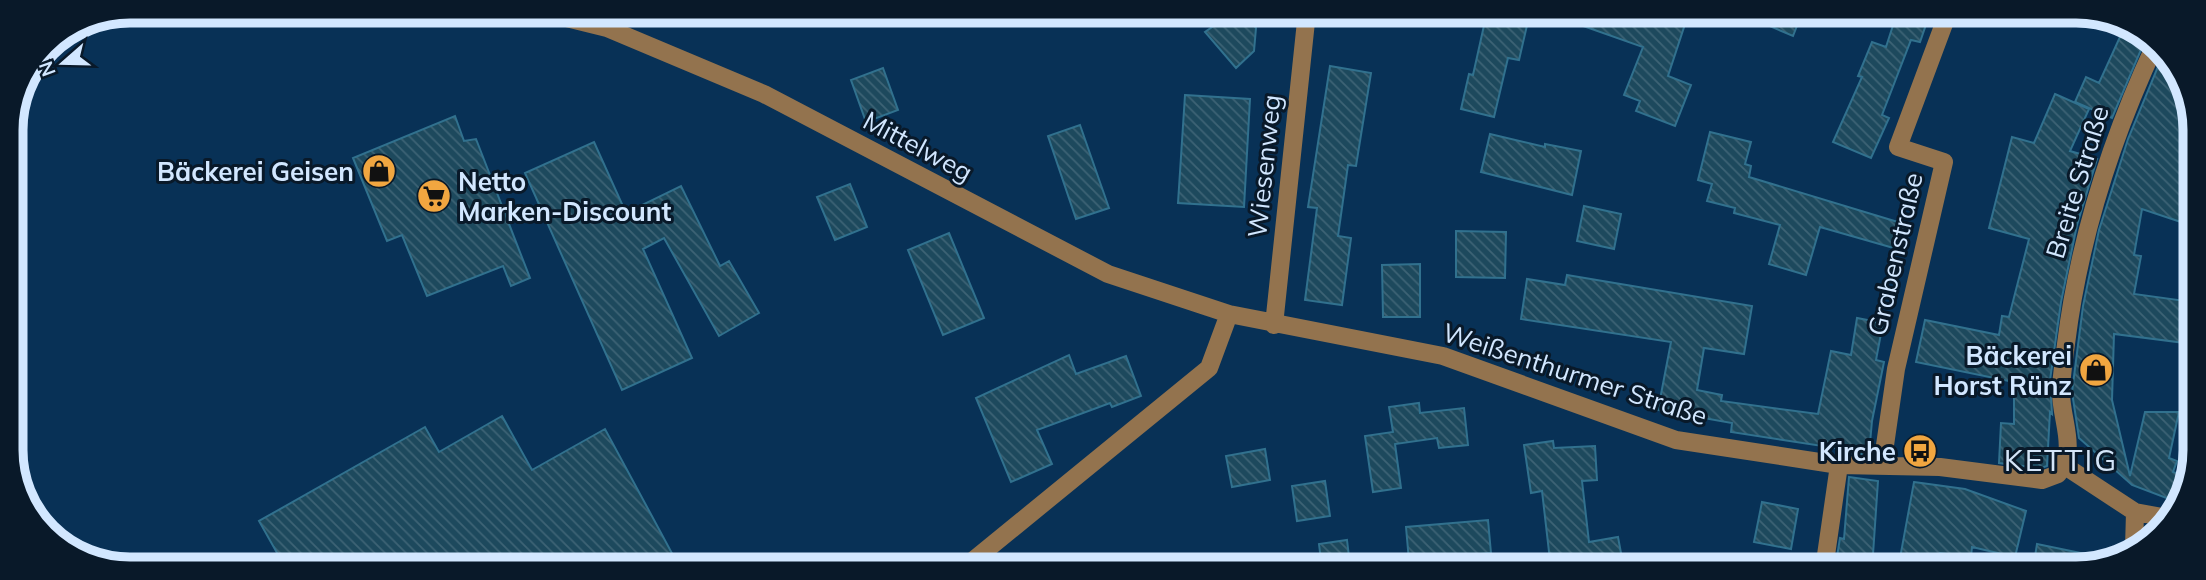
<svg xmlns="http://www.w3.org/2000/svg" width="2206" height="580" font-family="Mulish,sans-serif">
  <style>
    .building { fill: url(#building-back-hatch); stroke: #31718e; stroke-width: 2 }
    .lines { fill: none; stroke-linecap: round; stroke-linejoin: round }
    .minor { stroke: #93734e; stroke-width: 18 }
    .labels { text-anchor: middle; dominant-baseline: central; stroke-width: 6; stroke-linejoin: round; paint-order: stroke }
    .street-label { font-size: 26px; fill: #d2e7ff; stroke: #091929 }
    .poi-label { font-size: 26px; font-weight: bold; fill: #d2e7ff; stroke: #091929; text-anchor: end }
    .quarter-label { font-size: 30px; letter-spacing: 2px; fill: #d4e5f8; stroke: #091929 }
    .rim { fill: none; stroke: #d2e7ff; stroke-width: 9 }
  </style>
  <defs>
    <pattern id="building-back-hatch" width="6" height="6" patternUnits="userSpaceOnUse" patternTransform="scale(1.75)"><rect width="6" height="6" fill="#1d495d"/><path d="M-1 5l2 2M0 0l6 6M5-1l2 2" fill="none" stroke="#3d6375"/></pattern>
  </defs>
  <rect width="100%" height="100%" fill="#083156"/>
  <path class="building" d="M1234 12H1244L1256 28 1254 51 1236 68 1205 32Z
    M1487 12 1528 21 1519 60 1508 58 1494 117 1461 109 1469 74 1473 75Z
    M1552 12H1689L1668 76 1691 85 1675 126 1636 111 1640 101 1624 95 1643 47 1552 15Z
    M1737 12H1784L1802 13 1793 36Z
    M1897 13H1930L1920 42 1911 40 1882 115 1889 118 1871 158 1833 142 1862 77 1858 76 1872 42 1886 47Z
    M2125 26 2146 38 2112 118 2075 102 2086 77 2099 83Z
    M2164 52 2193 106V226L2142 209 2134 255 2141 256 2134 294 2193 302V344L2114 334 2112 400 2130 476 2145 412H2179L2169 458 2177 461 2173 472 2191 478 2177 502 2132 485 2079 438 2072 392 2083 306 2099 230 2128 139Z
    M1330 66 1371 73 1356 166 1348 165 1338 236 1351 238 1342 305 1305 300 1317 208 1308 207Z
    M883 68 898 110 866 122 851 80Z
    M2055 94 2089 109 2070 151 2097 159 2077 225 2061 302 2050 380 2052 414 2050 412 2047 466 2041 468 1999 463 2001 423 2014 424V382L1916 362 1925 320 1999 335 2002 316 2009 317 2029 239 1989 228 2012 137 2034 143Z
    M1185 95 1250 99 1244 207 1178 203Z
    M455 116 464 141 476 139 530 278 511 286 503 266 427 296 402 235 387 241 353 158Z
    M1080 125 1109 208 1076 219 1048 136Z
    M1710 132 1751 142 1745 164 1751 166 1749 177 1911 226 1904 251 1820 227 1806 275 1769 264 1780 225 1734 213 1735 208 1707 201 1712 184 1698 180Z
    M1490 134 1545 147V144L1581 151 1572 195 1481 172Z
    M594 142 626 213 681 186 720 266 729 261 759 313 719 336 664 238 643 249 692 358 622 390 525 173Z
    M850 184 867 227 835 240 817 197Z
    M1584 206 1621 214 1614 249 1577 241Z
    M1456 231 1506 232 1505 278 1456 277Z
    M949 233 984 318 943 335 908 250Z
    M1420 264V317H1383L1382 265Z
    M1567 275 1752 306 1744 354 1704 348 1697 390 1722 395 1721 401 1818 414 1831 351 1851 355 1857 318 1883 323 1876 360 1884 362 1872 421 1869 454H1849V450L1731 432 1732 423 1658 410 1671 342 1521 319 1527 279 1565 285Z
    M1069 355 1076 374 1126 356 1141 396 1112 407 1110 403 1037 430 1052 464 1011 482 976 398Z
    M1419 403 1420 413 1464 408 1468 445 1439 448 1437 438 1395 444 1401 488 1373 492 1365 436 1393 432 1389 407Z
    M502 416 532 470 605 429 674 557 654 568 285 567 259 521 425 427 439 452Z
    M1553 441 1554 448 1595 446 1597 480 1582 481 1589 542 1618 537 1624 569H1551L1542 491 1531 493 1524 445Z
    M1265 449 1270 480 1232 487 1226 456Z
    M1849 477 1878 481 1872 569H1835L1840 538 1844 539Z
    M1325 481 1330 516 1297 521 1292 486Z
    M1914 482 1965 489 2026 511 2015 557 1972 547 1971 557 1940 553 1938 569H1898Z
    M1762 502 1798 509 1791 549 1754 542Z
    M1488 520 1491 553 1409 561 1406 527Z
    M1347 540 1350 565 1322 568 1319 544Z
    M2037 544 2110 559 2084 569H2033Z"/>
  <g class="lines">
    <path class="minor" d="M538 11 607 28 764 94 1108 274 1229 314 1443 356 1676 440 1839 465 1940 467 2042 480 2058 474C2078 449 2061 421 2061 392 2061 377 2064 360 2066 344 2079 238 2111 139 2156 43
      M1274 325 1307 12
      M1882 466 1896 369 1944 162 1898 147 1948 13
      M2065 466 2135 512 2168 518
      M2134 548 2135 512
      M964 568 1209 368 1229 314
      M1824 569 1839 465"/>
  </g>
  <defs>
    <g id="shop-disc" transform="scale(1.75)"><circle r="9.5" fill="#f1a640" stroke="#091929"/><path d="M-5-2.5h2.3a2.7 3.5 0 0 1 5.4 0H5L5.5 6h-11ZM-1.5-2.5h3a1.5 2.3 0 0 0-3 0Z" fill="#111"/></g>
    <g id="supermarket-disc" transform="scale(1.75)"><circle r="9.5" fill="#f1a640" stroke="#091929"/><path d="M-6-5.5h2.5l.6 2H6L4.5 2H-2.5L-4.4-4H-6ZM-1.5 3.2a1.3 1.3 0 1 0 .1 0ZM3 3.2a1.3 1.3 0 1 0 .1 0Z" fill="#111"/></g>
    <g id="bus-disc" transform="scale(1.75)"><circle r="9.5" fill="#f1a640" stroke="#091929"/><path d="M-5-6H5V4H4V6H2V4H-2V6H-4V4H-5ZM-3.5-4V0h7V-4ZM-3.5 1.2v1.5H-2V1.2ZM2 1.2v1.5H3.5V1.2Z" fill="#111"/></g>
  </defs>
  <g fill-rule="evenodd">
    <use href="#shop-disc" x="379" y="171"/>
    <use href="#supermarket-disc" x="434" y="196"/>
    <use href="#shop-disc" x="2096" y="370"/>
    <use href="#bus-disc" x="1920" y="451"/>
  </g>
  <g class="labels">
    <g class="street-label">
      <text transform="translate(918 146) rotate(28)">Mittelweg</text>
      <text transform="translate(1264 166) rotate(-84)">Wiesenweg</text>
      <text transform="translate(2077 182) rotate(-73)">Breite Straße</text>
      <text transform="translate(1895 254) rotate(-77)">Grabenstraße</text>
      <text transform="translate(1575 374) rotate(18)">Weißenthurmer Straße</text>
    </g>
    <g class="poi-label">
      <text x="354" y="171">Bäckerei Geisen</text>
      <text x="458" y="181" text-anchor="start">Netto<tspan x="458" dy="30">Marken-Discount</tspan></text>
      <text x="2072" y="355">Bäckerei<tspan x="2072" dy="30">Horst Rünz</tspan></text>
      <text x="1896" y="451">Kirche</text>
    </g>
    <g class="quarter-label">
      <text x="2061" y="460">KETTIG</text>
    </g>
  </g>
  <path d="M0 0H2206V580H0ZM130 23H2076A107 107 0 0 1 2183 130V450A107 107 0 0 1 2076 557H130A107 107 0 0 1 23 450V130A107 107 0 0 1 130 23Z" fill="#091929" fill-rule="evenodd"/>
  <path class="rim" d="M130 23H2076A107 107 0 0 1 2183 130V450A107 107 0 0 1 2076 557H130A107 107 0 0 1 23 450V130A107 107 0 0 1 130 23Z"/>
  <g transform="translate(63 63) rotate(250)" stroke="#091929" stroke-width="5" paint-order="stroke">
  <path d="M0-5L12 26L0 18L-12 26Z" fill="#d2e7ff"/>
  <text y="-10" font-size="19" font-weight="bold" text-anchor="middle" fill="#d2e7ff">N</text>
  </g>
</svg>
